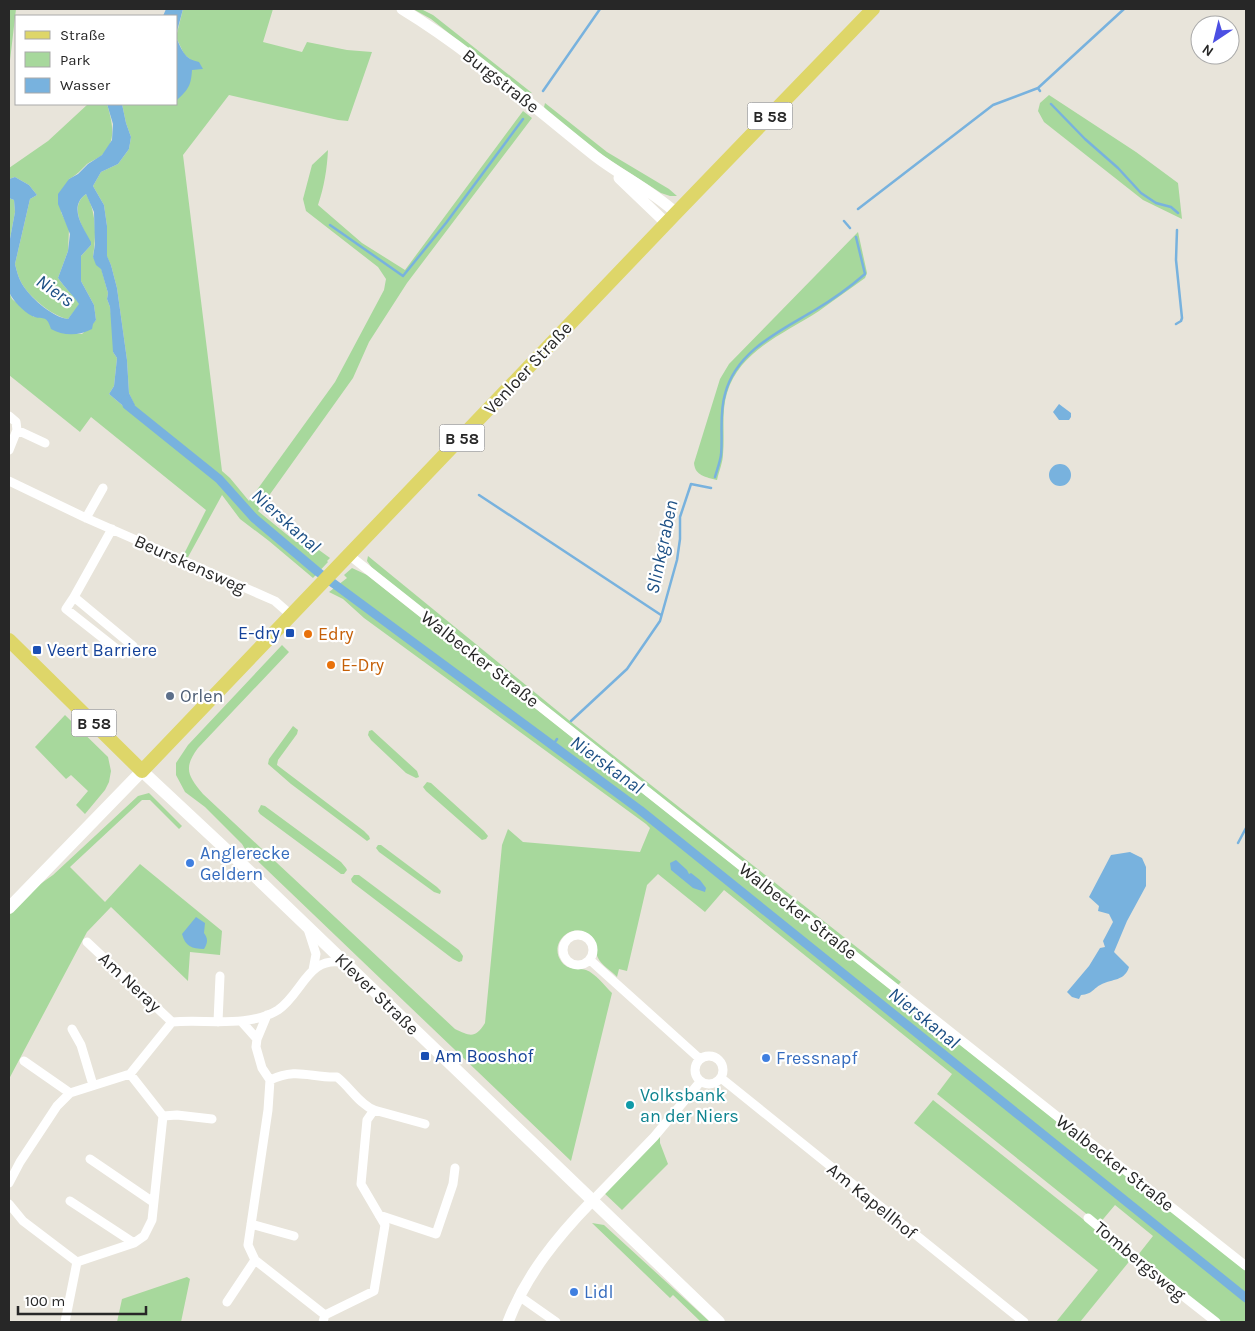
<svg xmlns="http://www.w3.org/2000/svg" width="1255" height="1331" font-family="Karla,sans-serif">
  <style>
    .green { fill: #a7d89c }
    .water { fill: #78b2de }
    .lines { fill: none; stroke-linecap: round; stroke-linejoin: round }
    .stream { stroke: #78b2de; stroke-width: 2.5 }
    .canal { stroke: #78b2de; stroke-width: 9 }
    .minor { stroke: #fff; stroke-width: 9 }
    .tertiary { stroke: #fff; stroke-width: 11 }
    .secondary { stroke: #fff; stroke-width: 12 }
    .primary { stroke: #ded669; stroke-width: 14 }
    .transit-dot { fill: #1a4fb4; stroke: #fff; stroke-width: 2 }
    .food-dot { fill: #e8710a; stroke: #fff; stroke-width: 2 }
    .service-dot { fill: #5c6f8a; stroke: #fff; stroke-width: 2 }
    .shop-dot { fill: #3f7fe0; stroke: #fff; stroke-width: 2 }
    .culture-dot { fill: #0f9aa8; stroke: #fff; stroke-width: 2 }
    .labels { text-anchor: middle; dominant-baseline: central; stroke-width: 4.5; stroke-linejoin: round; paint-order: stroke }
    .shield { fill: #fff; stroke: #686868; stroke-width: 1 }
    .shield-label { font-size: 16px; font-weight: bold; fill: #272727 }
    .street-label { font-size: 18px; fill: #272727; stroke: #fff }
    .transit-label { font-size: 18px; fill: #164399; stroke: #fff; text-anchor: start }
    .food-label { font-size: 18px; fill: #c56008; stroke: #fff; text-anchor: start }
    .service-label { font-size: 18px; fill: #4e5e75; stroke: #fff; text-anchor: start }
    .shop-label { font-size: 18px; fill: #366cbe; stroke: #fff; text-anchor: start }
    .culture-label { font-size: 18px; fill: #0d838f; stroke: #fff; text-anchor: start }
    .water-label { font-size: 19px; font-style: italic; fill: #1d5085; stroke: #fff }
  </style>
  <rect width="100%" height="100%" fill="#e8e4da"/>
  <path class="green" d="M9 9H16L9 69Z
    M183 9H273L263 42 302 52 307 42 347 50 372 52 348 121 338 120 229 95 183 155 222 471 230 478 249 501 335 382 384 290 386 279 378 267 306 211 303 199 312 165 328 150C327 170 324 187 318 205L362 243 405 270 523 111 532 118 407 283 369 342 353 378 258 511 296 542H308L330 558 327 561 328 562 313 578 269 541 240 519 222 495 187 559 182 558 206 510 91 417 80 432 9 375V292L12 299 34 317H43L69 333 82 334 96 320 94 305 81 281V256L91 245C84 229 68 207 86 194 97 213 96 236 93 257L101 268 108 293 107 299 110 307 113 326V352L117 358 114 386 109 394 128 410 134 404 129 393 127 360 117 288 111 265 107 257V226L104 205 93 186 101 172 118 164 129 149 131 137 126 123 122 104H176V99L191 60 184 54 176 37Z
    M413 9H421L433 15 532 93 523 92 431 19Z
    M1049 95 1136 152 1178 183 1182 219 1143 200 1044 122 1038 111 1040 103Z
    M545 103 607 152 669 189 677 196H670L661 193 602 155 548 112 544 107Z
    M88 104H107C112 121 118 142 101 156 97 159 91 161 87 164 81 170 77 175 69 179L61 212 69 229 68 251 58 278C65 288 73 295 80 304L68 319C54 317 32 299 24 287 19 280 17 272 15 264L30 199 37 195 29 185 15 177 9 179V168L48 141Z
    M9 198 14 200 15 212 9 244Z
    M858 232 867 273 865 278C850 289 834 300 819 311 784 334 740 350 727 393 721 412 725 434 723 454 723 462 719 471 717 480 706 477 695 476 694 463L720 379 729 364Z
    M368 556 576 726 901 982 898 985 372 568 367 561Z
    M352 568 367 575 1246 1271V1322H1220L1138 1255 1153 1236 1115 1205 1099 1224 937 1094 952 1074 724 890 705 912 658 874 647 885 627 971 619 969 617 977C612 971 601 965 598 958 594 948 598 940 588 934 570 922 549 944 561 961 568 971 576 967 586 970 595 973 605 986 612 993L571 1161 245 849 242 844 205 807 185 792 176 775V763L188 745 282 645 289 652 198 748C183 768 188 776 203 794L455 1029C470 1036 475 1039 485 1023L502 845 508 829 523 842 640 852 650 828 646 824 364 618 343 599 329 592 347 578 344 575Z
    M65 715 108 757 111 771 109 782 105 790 85 814 76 805 88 791 71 775 66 779 35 747Z
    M293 726 298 730 297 734 278 760 277 765 364 831 369 836 370 839 367 841 291 784 268 764 269 759Z
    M372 730 417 771 419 777 416 778 406 773 371 740 368 735 369 731Z
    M427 782 431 783 484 831 488 836 486 839 482 840 475 834 426 791 423 787Z
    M149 793 182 826 179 829 150 800H142L70 867 105 902 140 864 222 931 220 955 190 952 188 981 111 907 87 932 9 1079V915L36 887 53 875 138 796Z
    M261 805 265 806 341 862 346 868 347 870 344 874H341L260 814 258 811Z
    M378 845H381L437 887 441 891 440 894 434 892 379 852 376 848Z
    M354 875H359L459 950 463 956 462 961 459 962 453 959 352 882 351 879Z
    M933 1100 1132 1258 1080 1322H1056L1098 1270 914 1123Z
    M660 1130V1143L668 1164 622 1210 602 1191Z
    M592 1223 604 1225 710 1322H701L673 1295 670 1298Z
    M187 1277 190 1279 181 1322H117L122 1299Z"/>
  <path class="water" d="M166 9H183L176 35V16H163Z
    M176 37C182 50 184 59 199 62L203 69 192 70C191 85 189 89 177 100Z
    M107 104H122L126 123 131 137 129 149 118 164 101 172 93 186 104 205 107 226V256L111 265 117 288 127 360 129 393 135 405 128 410 109 394 114 386 117 358 113 352 110 307 107 299 108 293 101 269 96 265 93 257 95 244 94 212 86 194C68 207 83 227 91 242V245L81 256V281L94 305 96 320 93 324 92 329C79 336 63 336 51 329 46 313 43 321 32 316 23 311 13 301 9 292V244L15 212 14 200 9 198V179L15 177 29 185 37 195 30 199 15 264C17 272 19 280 24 287 32 299 54 318 68 319L79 304C73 295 65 288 58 278L68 251 70 234 58 204V194L69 179 78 174 88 164 102 155 112 140 113 124Z
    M1059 404 1071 413V417L1069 420H1059L1053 412Z
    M1049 475a11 11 0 1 1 22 0a11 11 0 1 1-22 0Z
    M1130 852 1142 858 1146 867V886L1127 921 1114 952 1129 967C1125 981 1112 979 1102 984 1092 989 1093 994 1081 995L1079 999 1072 997 1067 992 1089 966 1100 948 1105 947 1103 941 1113 922 1109 914 1098 911 1099 906 1089 897 1111 855Z
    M676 860 687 870 689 874 691 873 700 880 706 888 705 892 693 888 671 870 670 863Z
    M196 917 205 923 204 933C208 939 208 942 204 949 192 949 185 946 182 934Z"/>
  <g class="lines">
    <path class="stream" d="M1038 88 1124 9
      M543 91 600 9
      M1051 104 1085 139 1118 168 1141 193 1156 203 1171 207 1178 213
      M858 209 993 105 1038 88 1040 91
      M844 221 850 228
      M330 225 403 276 446 223 523 119
      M1176 324 1181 321 1182 318 1176 260 1177 230
      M715 477C717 470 720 462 721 455 723 435 719 414 725 394 736 351 780 331 815 310 832 300 850 287 865 274L856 237
      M479 495 661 615
      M571 721 627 669 660 621 677 560 680 539V517L691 484 711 488
      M553 745 557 739
      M1238 843 1246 828"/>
    <path class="canal" d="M126 400 127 405 219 479 254 518 318 572 640 810 1246 1298"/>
    <path class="minor" d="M9 416 16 422 17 430 9 450
      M17 430 45 443
      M9 481 86 518 275 601 291 615
      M86 518 103 488
      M349 555 1246 1266
      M74 597 133 646 123 654 66 609 74 597 112 529
      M308 929 316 954 313 970
      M563 950a15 15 0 1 1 30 0a15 15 0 1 1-30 0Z
      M87 942 172 1022
      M590 960 700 1059
      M241 1021 257 1039 256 1047 262 1068 270 1080 268 1110 248 1245 255 1260 325 1315 323 1322
      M218 1022 220 976
      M72 1029 81 1045 93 1085
      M257 1039 267 1015
      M695 1070a14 14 0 1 1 28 0a14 14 0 1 1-28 0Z
      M24 1061 70 1093
      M721 1078 1024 1322
      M270 1080C298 1067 310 1078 337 1077 350 1087 359 1104 374 1110L367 1120 361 1184 385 1225 374 1291 325 1315
      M374 1110 425 1124
      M163 1116 177 1115 212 1119
      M90 1159 153 1202
      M9 1183 20 1162 57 1106 70 1093 130 1074 172 1022C205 1019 249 1028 278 1010 303 993 308 954 345 963
      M70 1201 134 1243
      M592 1201 654 1137 700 1082
      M9 1204 23 1221 77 1262 134 1243 144 1236 152 1220 163 1116 130 1074
      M379 1215 436 1234 453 1184 455 1168
      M1088 1218 1169 1285 1216 1322
      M251 1224 294 1236
      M519 1296 556 1322
      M227 1302 255 1260
      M65 1322 77 1262"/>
    <path class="tertiary" d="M402 9C471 51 532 106 595 156 621 176 651 190 676 213
      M619 178 666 223
      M508 1322C526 1275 557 1237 592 1201"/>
    <path class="secondary" d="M9 908 142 771 262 883 719 1322"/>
    <path class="primary" d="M9 640 142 771 676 213 873 9"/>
  </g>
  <g class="transit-dot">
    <rect x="285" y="628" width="10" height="10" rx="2.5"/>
    <rect x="32" y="645" width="10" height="10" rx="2.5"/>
    <rect x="420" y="1051" width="10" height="10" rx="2.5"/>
  </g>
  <g class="food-dot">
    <circle cx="308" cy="634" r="5"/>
    <circle cx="331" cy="665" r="5"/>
  </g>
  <circle class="service-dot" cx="170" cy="696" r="5"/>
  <g class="shop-dot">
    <circle cx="190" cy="863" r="5"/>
    <circle cx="766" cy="1058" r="5"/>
    <circle cx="574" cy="1292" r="5"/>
  </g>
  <circle class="culture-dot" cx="630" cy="1105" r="5"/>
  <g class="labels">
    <g class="shield">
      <rect x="747.5" y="102.5" width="45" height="27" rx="4"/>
      <rect x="439.5" y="424.5" width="45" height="27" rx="4"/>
      <rect x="71.5" y="709.5" width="45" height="27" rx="4"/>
    </g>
    <g class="shield-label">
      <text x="770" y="116">B 58</text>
      <text x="462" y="438">B 58</text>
      <text x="94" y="723">B 58</text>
    </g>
    <g class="street-label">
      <text transform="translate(501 81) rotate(38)">Burgstraße</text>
      <text transform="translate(528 368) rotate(-47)">Venloer Straße</text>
      <text transform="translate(190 564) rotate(24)">Beurskensweg</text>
      <text transform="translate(480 659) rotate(38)">Walbecker Straße</text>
      <text transform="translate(798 911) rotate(38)">Walbecker Straße</text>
      <text transform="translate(130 982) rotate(43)">Am Neray</text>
      <text transform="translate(377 994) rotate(44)">Klever Straße</text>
      <text transform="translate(1115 1163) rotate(38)">Walbecker Straße</text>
      <text transform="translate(872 1201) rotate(39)">Am Kapellhof</text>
      <text transform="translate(1140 1261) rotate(40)">Tombergsweg</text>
    </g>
    <g class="transit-label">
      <text x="280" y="633" text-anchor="end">E-dry</text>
      <text x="47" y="650">Veert Barriere</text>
      <text x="435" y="1056">Am Booshof</text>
    </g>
    <g class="food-label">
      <text x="318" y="634">Edry</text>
      <text x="341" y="665">E-Dry</text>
    </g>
    <g class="service-label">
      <text x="180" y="696">Orlen</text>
    </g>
    <g class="shop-label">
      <text x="200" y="853">Anglerecke<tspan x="200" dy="21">Geldern</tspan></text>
      <text x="776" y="1058">Fressnapf</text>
      <text x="584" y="1292">Lidl</text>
    </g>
    <g class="culture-label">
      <text x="640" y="1095">Volksbank<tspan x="640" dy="21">an der Niers</tspan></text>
    </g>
    <g class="water-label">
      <text transform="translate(55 291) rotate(35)">Niers</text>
      <text transform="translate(286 521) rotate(42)">Nierskanal</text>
      <text transform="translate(662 547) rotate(-78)">Slinkgraben</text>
      <text transform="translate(607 765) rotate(36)">Nierskanal</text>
      <text transform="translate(924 1018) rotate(39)">Nierskanal</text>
    </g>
  </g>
  <rect width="1255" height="1331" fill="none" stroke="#272727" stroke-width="20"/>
  <rect x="15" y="15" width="162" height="90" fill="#ffffff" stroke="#a9a9a9"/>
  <rect x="25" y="31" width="25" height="8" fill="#ded669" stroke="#a9a9a9"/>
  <text x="60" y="40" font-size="15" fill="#272727">Straße</text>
  <rect x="25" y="52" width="25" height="15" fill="#a7d89c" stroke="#a9a9a9"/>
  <text x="60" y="65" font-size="15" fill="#272727">Park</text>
  <rect x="25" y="78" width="25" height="15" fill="#78b2de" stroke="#a9a9a9"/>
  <text x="60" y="90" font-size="15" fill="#272727">Wasser</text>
  <g transform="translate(1215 40) rotate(215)"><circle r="24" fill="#ffffff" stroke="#a9a9a9"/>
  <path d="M0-4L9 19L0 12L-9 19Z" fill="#4c4fe3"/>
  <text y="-8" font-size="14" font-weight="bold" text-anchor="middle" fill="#272727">N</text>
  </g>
  <path d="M18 1306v8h128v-8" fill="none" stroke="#272727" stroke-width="2.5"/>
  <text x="25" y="1306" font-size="15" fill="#272727" stroke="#ffffff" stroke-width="4" paint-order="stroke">100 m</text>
</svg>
